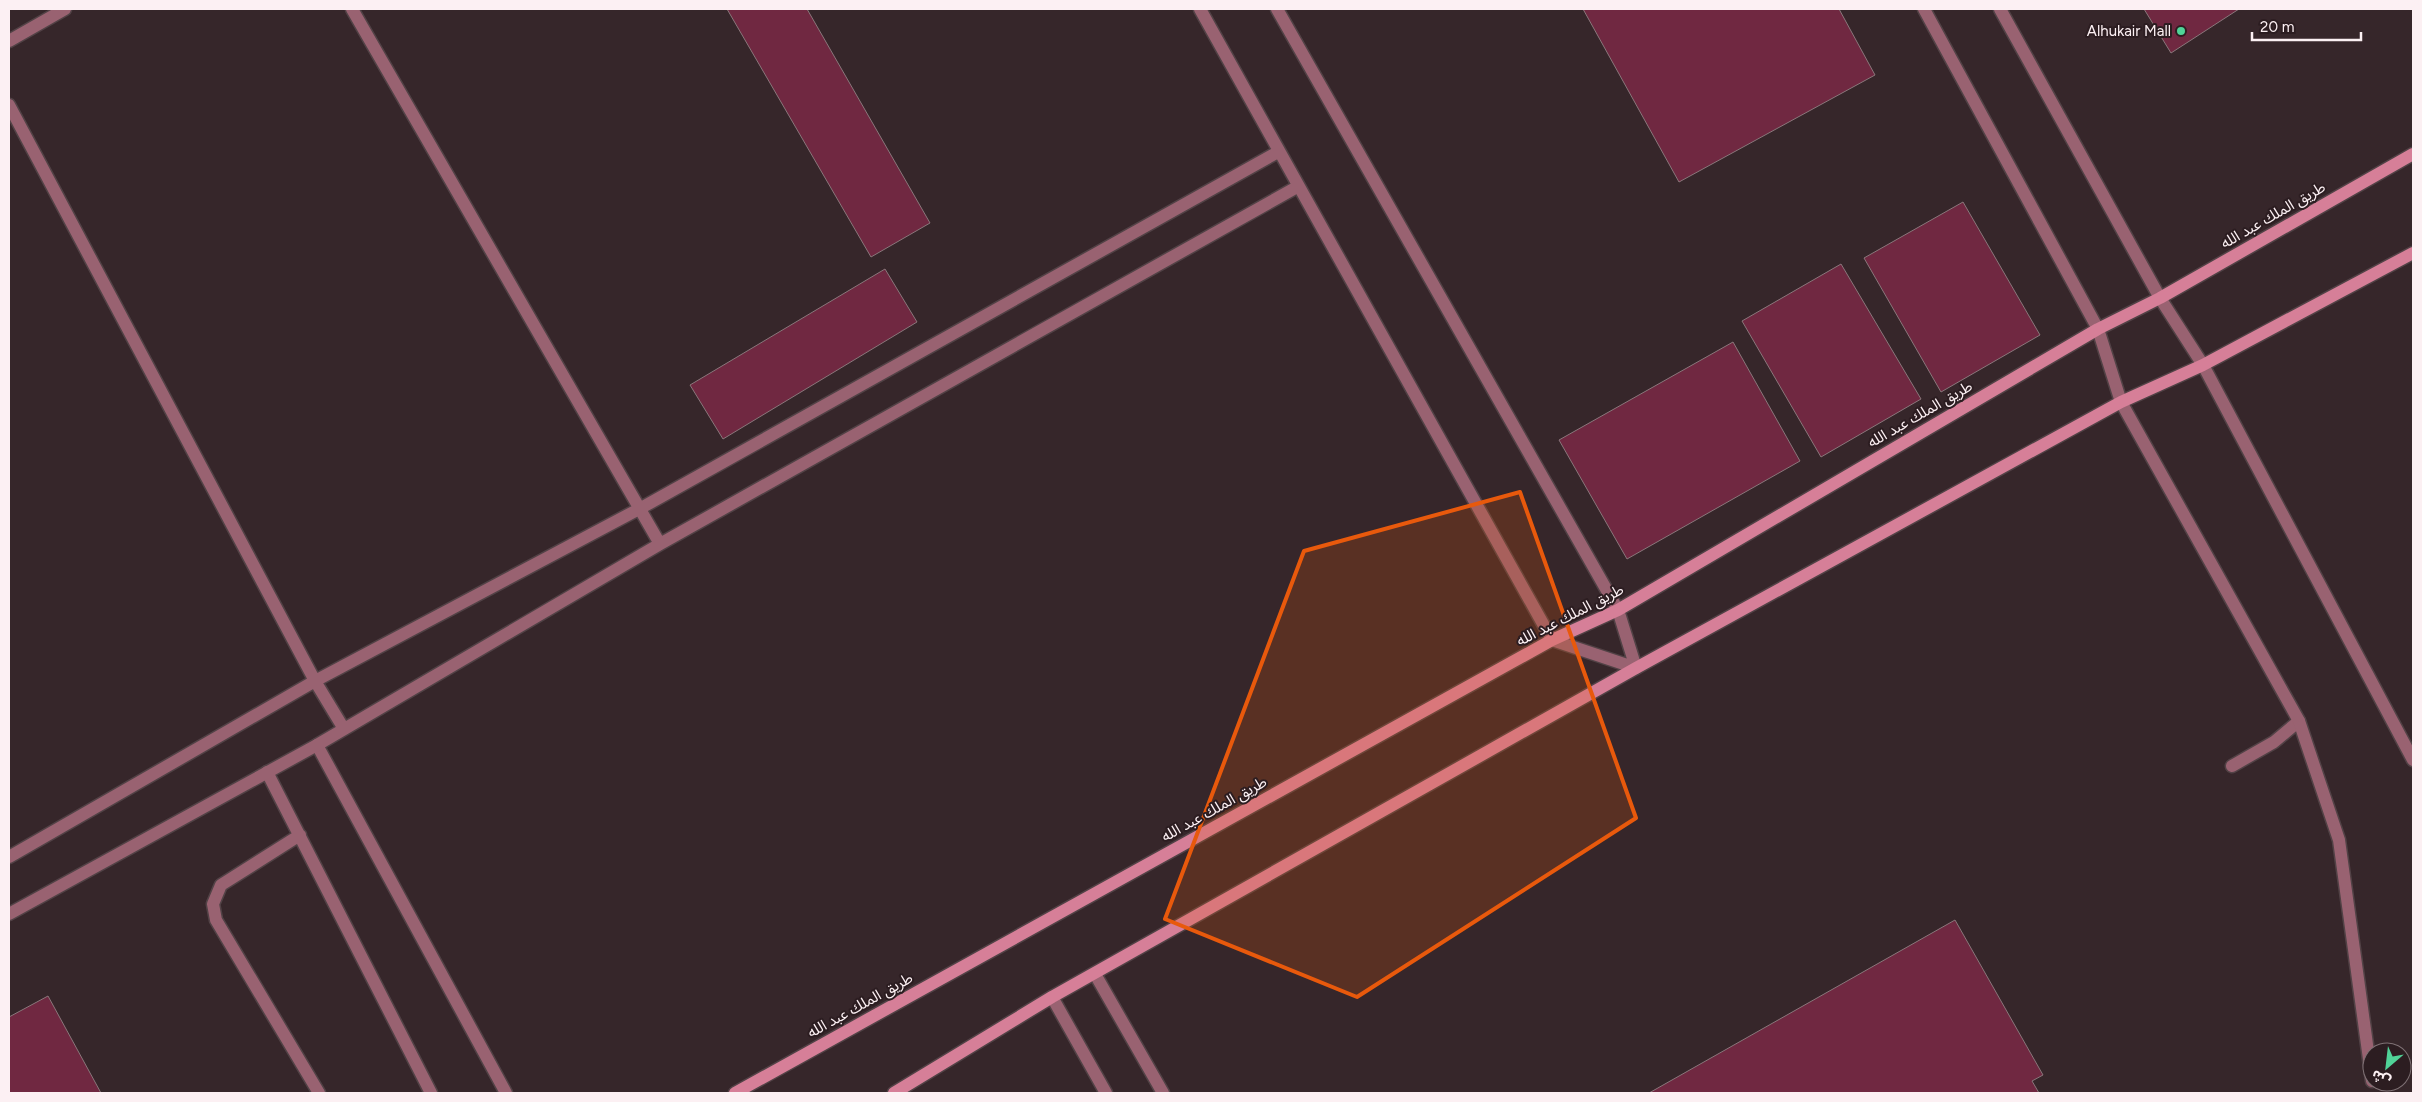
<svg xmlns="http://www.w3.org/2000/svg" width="2422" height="1102" font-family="Figtree,'Noto Sans Arabic',sans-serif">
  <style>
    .building { fill: #702841; stroke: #8a777b }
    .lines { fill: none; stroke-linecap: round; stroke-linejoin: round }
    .service-casing { stroke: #524246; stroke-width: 15 }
    .minor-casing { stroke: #524246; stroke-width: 15 }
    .tertiary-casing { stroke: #524246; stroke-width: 15 }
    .secondary-casing { stroke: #524246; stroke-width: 15 }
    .service { stroke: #996271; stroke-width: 12 }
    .minor { stroke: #996271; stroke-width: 12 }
    .tertiary { stroke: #996271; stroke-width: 12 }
    .secondary { stroke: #d67f98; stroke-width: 12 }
    .marked { fill: #e8590c; fill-opacity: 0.2; stroke: #e8590c; stroke-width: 4; stroke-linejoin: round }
    .poi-dot { fill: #50d398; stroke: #2c1d21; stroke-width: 2 }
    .labels { text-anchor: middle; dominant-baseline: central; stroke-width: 4; stroke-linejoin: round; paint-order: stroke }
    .poi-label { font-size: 15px; fill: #fcf0f3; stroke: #2c1d21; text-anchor: end }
    .street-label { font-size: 15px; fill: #fcf0f3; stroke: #2c1d21 }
  </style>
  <rect width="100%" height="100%" fill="#36262a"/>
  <path class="building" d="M727 9H807L930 223 871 257Z
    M1583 9H1839L1875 75 1679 182Z
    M2144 9H2239L2171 53Z
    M1963 202 2040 335 1941 392 1864 258Z
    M1841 264 1921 399 1821 457 1742 321Z
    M885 269 917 322 723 439 690 385Z
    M1733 342 1800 461 1627 559 1559 440Z
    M1955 920 2043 1075 2032 1081 2039 1093H1649Z
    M48 996 101 1093H9V1017Z"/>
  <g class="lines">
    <g class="service-casing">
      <path id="service" d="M317 745 506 1093
        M2232 766 2274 742 2299 721
        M267 772 431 1093
        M300 835 221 885 213 904 216 920 319 1093"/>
    </g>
    <g class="minor-casing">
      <path id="minor" d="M352 9 660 544
        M1200 9 1552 640 1636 668
        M1277 9 1618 610 1636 668
        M9 41 65 9
        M9 105 315 681 344 729
        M9 857 315 681 641 508 1278 152
        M9 914 317 745 660 544 1297 187
        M1095 974 1163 1093
        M1052 997 1106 1093"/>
    </g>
    <g class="tertiary-casing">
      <path id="tertiary" d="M1924 9 2098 329 2121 402 2299 721 2339 840 2372 1081
        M2000 9 2160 298 2203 365 2413 760"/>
    </g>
    <g class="secondary-casing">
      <path id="secondary" d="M735 1093 1552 640 1618 610 2098 329 2160 298 2413 154
        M894 1093 1052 997 1636 668 2121 402 2203 365 2413 253"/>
    </g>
    <use href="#service" class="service"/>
    <use href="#minor" class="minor"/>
    <use href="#tertiary" class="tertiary"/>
    <use href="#secondary" class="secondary"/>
  </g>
  <path class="marked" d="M1520 492 1636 818 1357 997 1165 919 1304 551Z"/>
  <circle class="poi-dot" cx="2181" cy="31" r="5"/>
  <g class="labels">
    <g class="poi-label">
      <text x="2171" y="31">Alhukair Mall</text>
    </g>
    <g class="street-label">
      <text transform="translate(2273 215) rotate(-30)">طريق الملك عبد الله</text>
      <text transform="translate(1920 414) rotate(-30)">طريق الملك عبد الله</text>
      <text transform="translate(1570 615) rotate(-27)">طريق الملك عبد الله</text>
      <text transform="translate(1214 809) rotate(-29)">طريق الملك عبد الله</text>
      <text transform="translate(860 1005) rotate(-29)">طريق الملك عبد الله</text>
    </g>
  </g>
  <rect width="2422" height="1102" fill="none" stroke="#fcf0f3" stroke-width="20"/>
  <g transform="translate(2387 1067) rotate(208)"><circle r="24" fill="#2c1d21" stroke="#7f7175"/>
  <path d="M0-4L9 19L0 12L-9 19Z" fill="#50d398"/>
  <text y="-8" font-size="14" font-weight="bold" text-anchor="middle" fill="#fcf0f3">ش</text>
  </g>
  <path d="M2252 32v8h109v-8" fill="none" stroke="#fcf0f3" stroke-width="2.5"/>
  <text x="2260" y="32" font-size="15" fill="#fcf0f3" stroke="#2c1d21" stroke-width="4" paint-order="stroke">20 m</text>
</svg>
